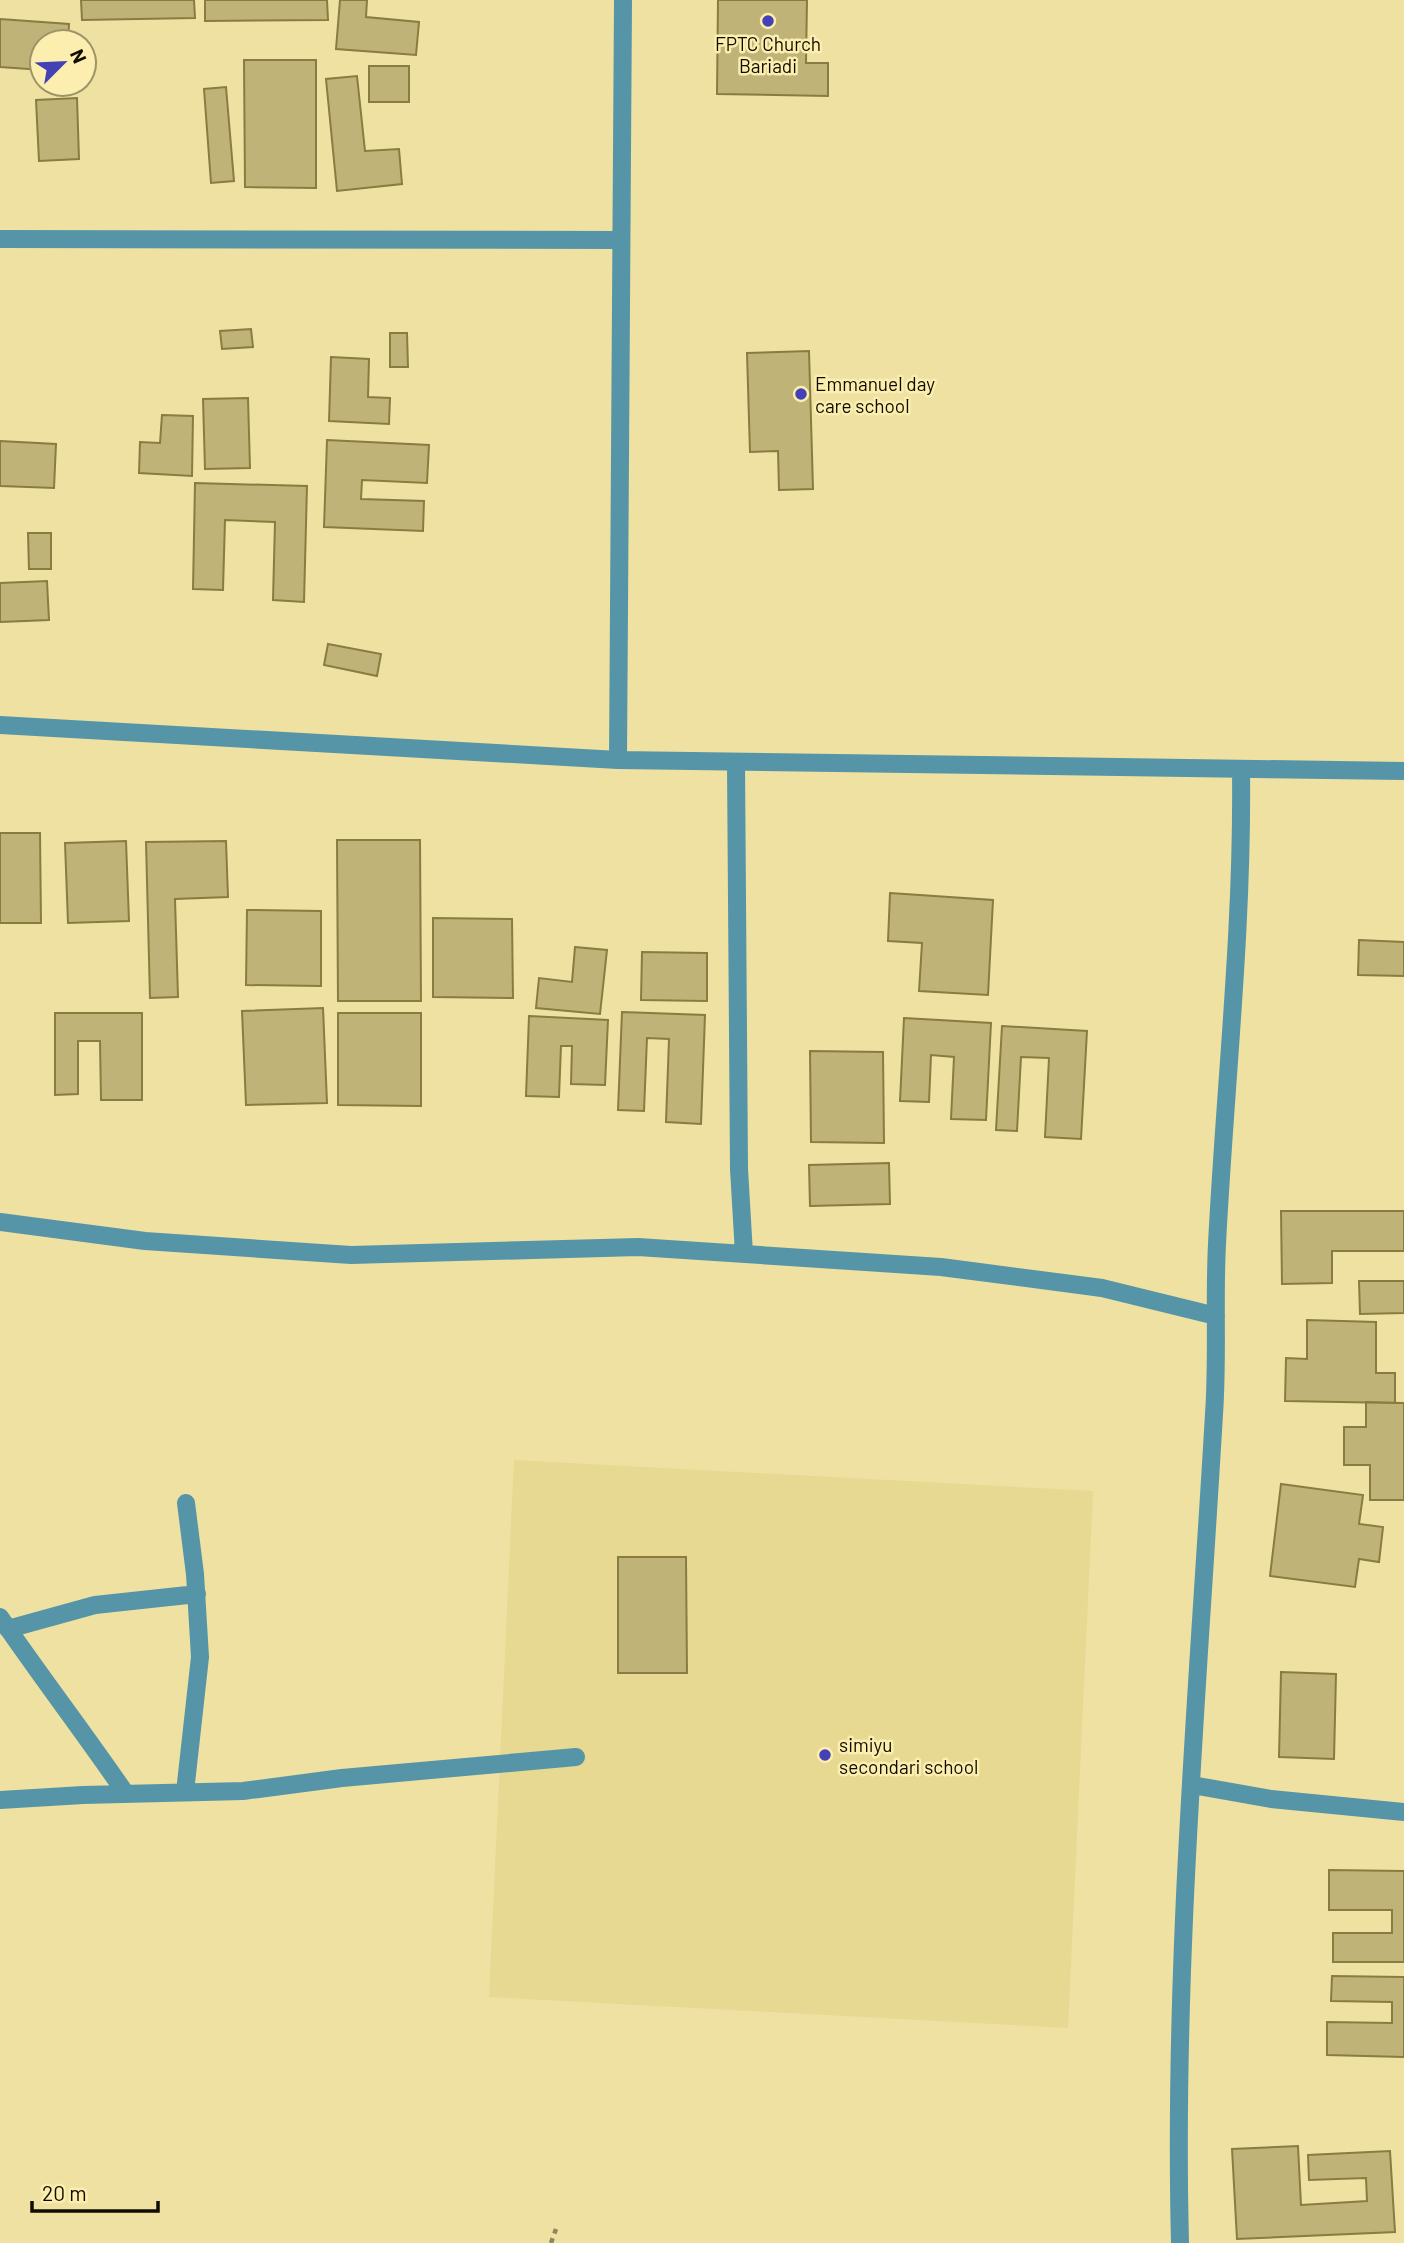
<svg xmlns="http://www.w3.org/2000/svg" width="1404" height="2243" font-family="Barlow,sans-serif">
  <style>
    .built { fill: #e7d892 }
    .building { fill: #c0b377; stroke: #897c41; stroke-width: 2 }
    .lines { fill: none; stroke-linecap: round; stroke-linejoin: round }
    .path { stroke: #8f865d; stroke-width: 4.5; stroke-dasharray: 5 5; stroke-linecap: butt }
    .minor { stroke: #5595a7; stroke-width: 18 }
    .poi-dot { fill: #4440b5; stroke: #fbeeaf; stroke-width: 2.5 }
    .labels { text-anchor: middle; dominant-baseline: central; stroke-width: 5; stroke-linejoin: round; paint-order: stroke }
    .poi-label { font-size: 19px; fill: #110c00; stroke: #fbeeaf; text-anchor: start }
  </style>
  <rect width="100%" height="100%" fill="#eee1a2"/>
  <path class="built" d="M514 1460 1093 1491 1068 2028 489 1997Z"/>
  <path class="building" d="M81 0H194L195 18 82 20Z
    M205 0H327L328 20 205 21Z
    M340 0H367L366 17 419 22 416 55 336 49Z
    M718 0H807L806 63H828V96L717 94Z
    M0 19 69 24 68 42H42V70L0 67Z
    M244 60H316V188L245 187Z
    M369 66H409V102H369Z
    M357 76 365 151 399 149 402 184 337 191 326 79Z
    M226 87 234 181 211 183 204 89Z
    M77 98 79 159 39 161 36 100Z
    M251 329 253 347 222 349 220 331Z
    M390 333H407L408 367H390Z
    M809 351 813 489 779 490 778 451 750 452 747 353Z
    M331 357 369 359 368 397 390 398 389 424 329 421Z
    M248 398 250 468 205 469 203 399Z
    M162 415 193 416 192 476 139 473 140 442 160 443Z
    M327 440 429 445 427 483 362 480 361 499 424 501 423 531 324 527Z
    M0 441 56 444 54 488 0 486Z
    M195 483 307 486 304 602 273 600 275 522 225 520 223 590 193 589Z
    M28 533H51V569H29Z
    M47 581 49 620 0 622V583Z
    M328 644 381 654 377 676 324 665Z
    M0 833H40L41 923H0Z
    M337 840H420L421 1001H338Z
    M126 841 129 921 68 923 65 843Z
    M226 841 228 897 175 899 178 997 150 998 146 842Z
    M890 893 993 900 988 995 919 991 922 943 888 941Z
    M247 910 321 911V986L246 985Z
    M433 918 512 919 513 998 433 997Z
    M1359 940 1404 942V976L1358 975Z
    M575 947 607 950 600 1014 536 1008 539 978 572 982Z
    M642 952 707 953V1001L641 1000Z
    M323 1008 327 1103 246 1105 242 1011Z
    M622 1012 705 1015 701 1124 666 1122 669 1039 647 1038 644 1111 618 1110Z
    M55 1013H142V1100H101L100 1041H78V1094L55 1095Z
    M338 1013H421V1106L338 1105Z
    M529 1016 608 1020 605 1085 571 1084 572 1046H561L559 1097 526 1096Z
    M904 1018 991 1023 986 1120 951 1119 954 1057 931 1055 929 1102 900 1101Z
    M1002 1026 1087 1031 1081 1139 1045 1137 1049 1058 1021 1057 1017 1131 996 1130Z
    M810 1051 883 1052 884 1143 811 1142Z
    M889 1163 890 1204 810 1206 809 1165Z
    M1281 1211H1404V1251H1332V1283L1282 1284Z
    M1359 1281H1404V1313L1360 1314Z
    M1307 1320 1376 1322V1373H1395V1403L1285 1401 1286 1358 1307 1359Z
    M1366 1402 1404 1403V1500H1370V1465H1344V1427H1366Z
    M1281 1484 1363 1495 1359 1524 1383 1527 1379 1562 1359 1559 1355 1587 1270 1576Z
    M618 1557H686L687 1673H618Z
    M1281 1672 1336 1674 1334 1759 1279 1757Z
    M1329 1870 1404 1871V1962H1333V1933H1392V1910H1329Z
    M1332 1976 1404 1977V2057L1327 2055V2022L1392 2023V2002L1331 2001Z
    M1298 2146 1301 2205 1367 2201 1366 2178 1309 2180 1308 2155 1390 2151 1395 2232 1237 2239 1232 2149Z"/>
  <g class="lines">
    <path class="path" d="M551 2243 556 2229"/>
    <path class="minor" d="M0 239 621 240
      M0 725 618 760 1404 771
      M618 760 623 0
      M736 763 739 1169 744 1254
      M0 1222 145 1241 351 1255 638 1247 941 1267 1102 1288 1216 1316
      M0 1617C41 1677 85 1734 126 1794
      M8 1629 95 1605 197 1594
      M1192 1785 1271 1799 1404 1812
      M185 1792 200 1657 195 1574 186 1503
      M0 1800 83 1795 243 1791 342 1778 576 1757
      M1180 2243C1173 1966 1198 1690 1214 1414 1218 1358 1214 1301 1217 1244 1225 1086 1243 929 1241 771"/>
  </g>
  <g class="poi-dot">
    <circle cx="768" cy="21" r="7"/>
    <circle cx="801" cy="394" r="7"/>
    <circle cx="825" cy="1755" r="7"/>
  </g>
  <g class="labels">
    <g class="poi-label">
      <text x="768" y="43" text-anchor="middle">FPTC Church<tspan x="768" dy="22">Bariadi</tspan></text>
      <text x="815" y="383">Emmanuel day<tspan x="815" dy="22">care school</tspan></text>
      <text x="839" y="1744">simiyu<tspan x="839" dy="22">secondari school</tspan></text>
    </g>
  </g>
  <g transform="translate(63 63) rotate(66)"><circle r="33" fill="#fbeeaf" stroke="#9d9469" stroke-width="2"/>
  <path d="M0-5L12 26L0 18L-12 26Z" fill="#4440b5"/>
  <text y="-10" font-size="19" font-weight="bold" text-anchor="middle" fill="#110c00">N</text>
  </g>
  <path d="M32 2201v10h126v-10" fill="none" stroke="#110c00" stroke-width="3.5"/>
  <text x="42" y="2201" font-size="21" fill="#110c00" stroke="#fbeeaf" stroke-width="5" paint-order="stroke">20 m</text>
</svg>
